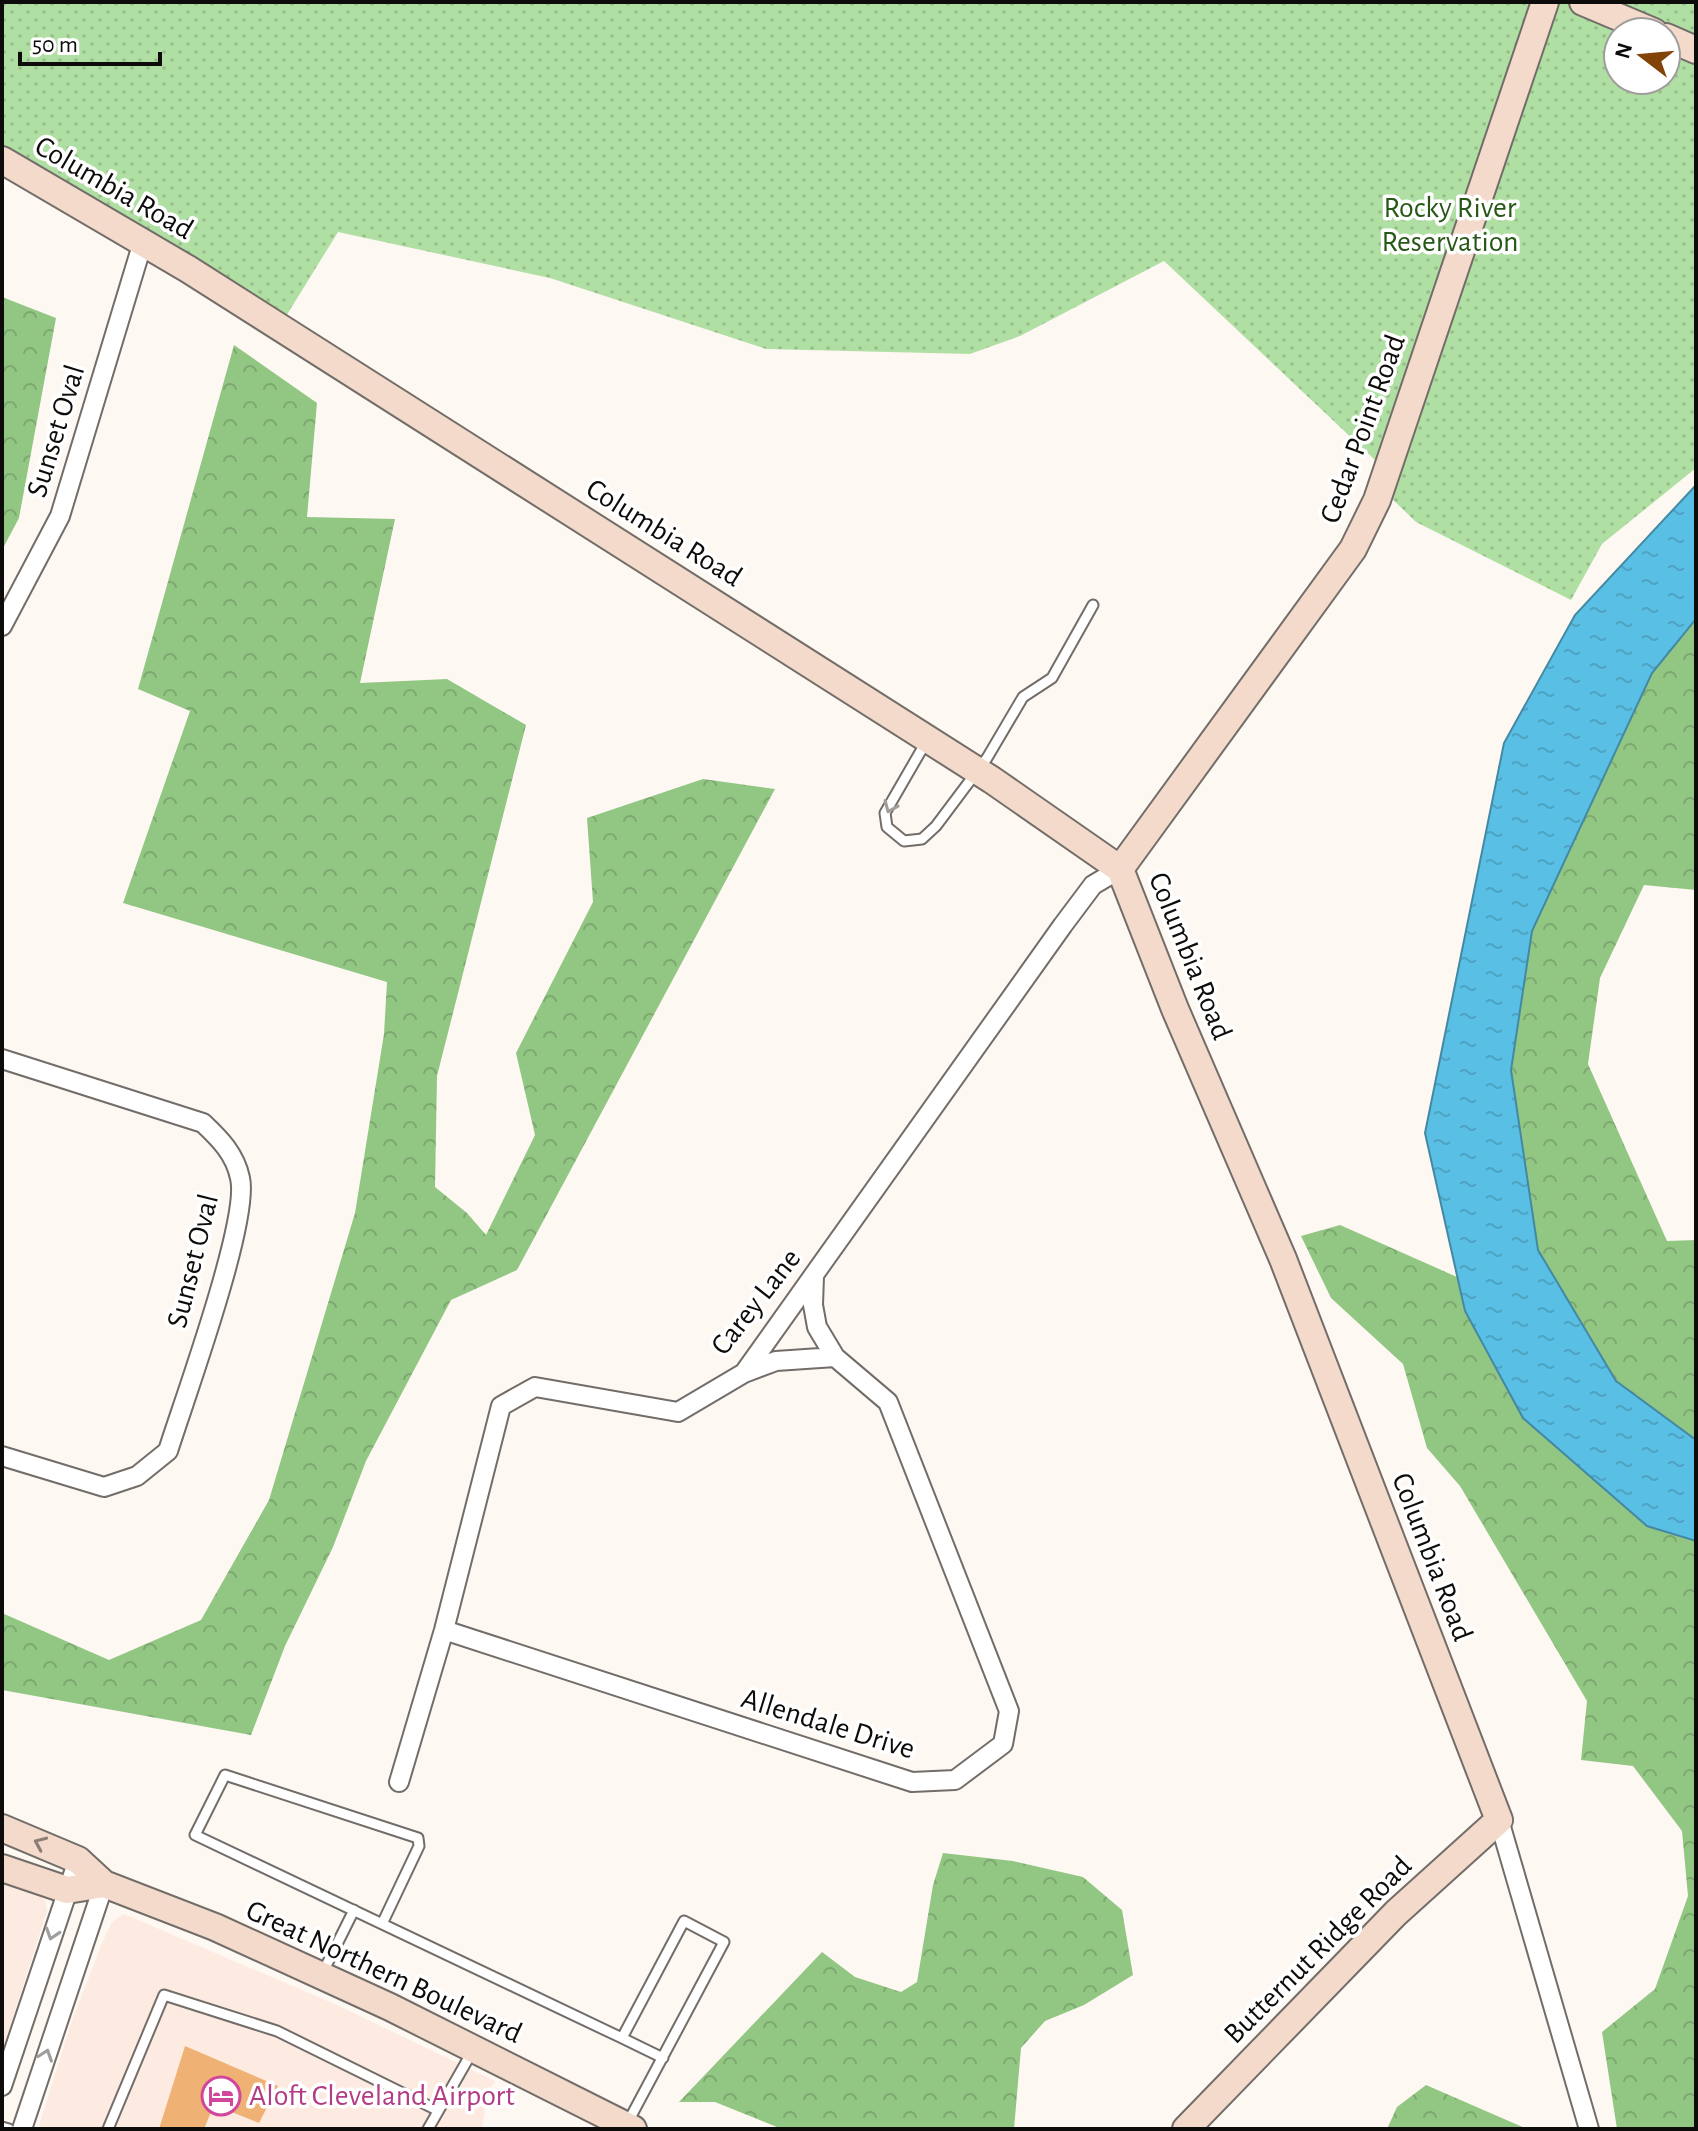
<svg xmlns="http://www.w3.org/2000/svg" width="1698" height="2131" font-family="'Alegreya Sans',sans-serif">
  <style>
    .commercial { fill: #fdebe1 }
    .forest { fill: url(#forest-crowns) }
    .park { fill: url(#park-dots); fill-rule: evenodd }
    .water { fill: url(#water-ripples); stroke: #4389a3; stroke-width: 2 }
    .building { fill: #f0b174 }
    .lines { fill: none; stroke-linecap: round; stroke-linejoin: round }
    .lane-casing { stroke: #726d69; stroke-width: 13 }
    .street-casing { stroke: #726d69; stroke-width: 22 }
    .secondary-casing { stroke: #726d69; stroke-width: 30 }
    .lane { stroke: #fff; stroke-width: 9 }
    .street { stroke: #fff; stroke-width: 18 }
    .secondary { stroke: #f3daca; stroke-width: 26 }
    .oneway { stroke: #9f9e9d }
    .oneway2 { stroke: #8c7d74 }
    .labels { text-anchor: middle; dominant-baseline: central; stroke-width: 7; stroke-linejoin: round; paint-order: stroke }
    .street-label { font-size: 30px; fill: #0e0c0a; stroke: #fff }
    .park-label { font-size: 30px; fill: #275817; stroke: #fff }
    .hotel-label { font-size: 30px; fill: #b23c85; stroke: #fff; text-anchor: start }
  </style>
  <defs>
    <pattern id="forest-crowns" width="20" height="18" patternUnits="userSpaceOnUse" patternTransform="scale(2)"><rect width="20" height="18" fill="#92c683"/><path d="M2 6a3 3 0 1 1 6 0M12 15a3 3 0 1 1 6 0" fill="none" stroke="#7da970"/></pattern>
    <pattern id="park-dots" width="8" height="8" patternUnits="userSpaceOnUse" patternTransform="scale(2)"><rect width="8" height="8" fill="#b0dfa3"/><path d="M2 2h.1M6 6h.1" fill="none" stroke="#96be8b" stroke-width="1.8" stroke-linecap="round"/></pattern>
    <pattern id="water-ripples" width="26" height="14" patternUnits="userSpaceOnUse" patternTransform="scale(2)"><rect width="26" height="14" fill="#5abfe4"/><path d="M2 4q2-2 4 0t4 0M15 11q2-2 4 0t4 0" fill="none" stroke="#4da3c2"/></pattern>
  </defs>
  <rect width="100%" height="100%" fill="#fef8f3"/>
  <path class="commercial" d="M2 1882 34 1891 45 1900 47 1911 2 2052Z
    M124 1914 337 2005 495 2081 487 2093 482 2129H38L71 2023 102 1943 112 1922Z"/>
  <path class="forest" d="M2 297 56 318 19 518 2 550Z
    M234 345 317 403 307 517 395 519 360 683 447 679 526 725 437 1076 435 1187 467 1213 486 1235 535 1135 516 1053 593 902 587 818 703 779 775 789 517 1270 451 1300 366 1461 333 1547 285 1646 251 1735 2 1690V1613L109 1660 201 1620 269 1500 355 1213 384 1034 387 982 123 903 190 711 138 689Z
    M1696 619V890L1644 885 1600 978 1588 1064 1667 1241 1696 1240V1440L1616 1381 1538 1250 1511 1070 1532 931 1652 673Z
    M1340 1225 1457 1277 1465 1311 1647 1526 1696 1541V2129H1617L1602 2032 1655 1989 1688 1896 1682 1831 1633 1766 1581 1760 1587 1701 1460 1486 1427 1448 1403 1364 1331 1298 1301 1236Z
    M943 1853 1013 1861 1083 1877 1122 1910 1133 1975 1084 2005 1045 2021 1021 2048 1014 2129H782L715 2102H679L822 1952 855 1977 901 1992 917 1982 933 1885Z
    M1426 2085 1527 2129H1387L1397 2107Z"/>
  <path class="park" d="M2 2H1696V468L1602 544 1571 600 1416 522 1386 493 1391 475 1164 261 1020 336 970 354 766 349 550 278 338 232 280 326 2 154ZM1618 32H1666V80H1618Z"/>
  <path class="water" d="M1696 485V619L1652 673 1532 931 1511 1070 1538 1250 1616 1381 1696 1440V1541L1647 1526 1523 1418 1465 1311 1425 1133 1504 743 1575 615Z"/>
  <path class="building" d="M185 2046 278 2086 259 2123 214 2105 204 2129H159Z"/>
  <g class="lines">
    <g class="lane-casing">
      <path id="lane" d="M926 742 885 813 887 827 904 841 922 839 936 826 987 758 1023 697 1052 678 1093 605
        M382 1924 419 1846 418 1838 225 1775 195 1835 622 2038
        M323 1972 354 1910
        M628 2122 724 1942 684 1921 622 2038 663 2058
        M2 2127 9 2129
        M108 2129 164 1995 277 2031 437 2110
        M428 2129 472 2052"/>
    </g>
    <g class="street-casing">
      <path id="street" d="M2 626 60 516 142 245
        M2 1059 203 1123C220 1139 235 1154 240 1178 250 1220 184 1400 168 1451L137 1476 104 1487 2 1456
        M744 1373 776 1361 835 1357
        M444 1630 912 1782 955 1780 1003 1744 1009 1711 888 1402 835 1357 817 1327 813 1305 814 1276
        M399 1782 444 1630 501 1406 535 1387 678 1412 744 1373 1063 925 1093 885 1120 869
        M1499 1820 1589 2129
        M2 2086 78 1860
        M22 2129 104 1884"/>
    </g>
    <g class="secondary-casing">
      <path id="secondary" d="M1583 2 1654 32
        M1666 37 1696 50
        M2 160 188 269 992 780 1120 869 1175 1009 1283 1259 1499 1820 1396 1913 1186 2129
        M1120 869 1353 549 1377 500 1545 2
        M2 1828 78 1860 104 1884 215 1927 390 2007 633 2129
        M2 1868 67 1890 104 1884"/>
    </g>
    <use href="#lane" class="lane"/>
    <use href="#street" class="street"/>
    <use href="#secondary" class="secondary"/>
  </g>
  <defs><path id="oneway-chevron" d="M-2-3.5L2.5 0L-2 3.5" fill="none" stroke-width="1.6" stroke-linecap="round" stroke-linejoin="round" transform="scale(2)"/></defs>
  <g class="oneway">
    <use href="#oneway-chevron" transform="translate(890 807) rotate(113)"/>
    <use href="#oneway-chevron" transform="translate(52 1934) rotate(108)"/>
    <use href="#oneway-chevron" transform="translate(46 2055) rotate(-71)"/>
  </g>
  <use class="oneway2" href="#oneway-chevron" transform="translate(40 1843) rotate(-156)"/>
  <defs>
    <g id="hotel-ring" transform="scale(2)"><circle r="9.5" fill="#fff" stroke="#d1479c" stroke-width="1.5"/><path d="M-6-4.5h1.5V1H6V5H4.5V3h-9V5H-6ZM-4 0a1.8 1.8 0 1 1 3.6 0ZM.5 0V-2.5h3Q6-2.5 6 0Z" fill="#d1479c"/></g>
  </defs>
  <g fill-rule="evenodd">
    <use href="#hotel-ring" x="221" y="2096"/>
  </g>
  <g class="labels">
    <g class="street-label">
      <text transform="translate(114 188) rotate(30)">Columbia Road</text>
      <text transform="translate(1363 429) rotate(-70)">Cedar Point Road</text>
      <text transform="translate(56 431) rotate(-73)">Sunset Oval</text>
      <text transform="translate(664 533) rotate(32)">Columbia Road</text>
      <text transform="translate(1190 956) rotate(68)">Columbia Road</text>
      <text transform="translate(193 1261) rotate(-76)">Sunset Oval</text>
      <text transform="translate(756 1302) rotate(-52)">Carey Lane</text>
      <text transform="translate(1432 1557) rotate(69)">Columbia Road</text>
      <text transform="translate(828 1724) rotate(17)">Allendale Drive</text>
      <text transform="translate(1318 1950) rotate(-45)">Butternut Ridge Road</text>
      <text transform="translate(384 1972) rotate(25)">Great Northern Boulevard</text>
    </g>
    <g class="park-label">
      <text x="1450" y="208">Rocky River<tspan x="1450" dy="34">Reservation</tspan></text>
    </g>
    <g class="hotel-label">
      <text x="249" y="2096">Aloft Cleveland Airport</text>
    </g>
  </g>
  <rect width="1698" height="2131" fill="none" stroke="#0e0c0a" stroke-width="8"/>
  <g transform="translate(1642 56) rotate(286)"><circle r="38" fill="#ffffff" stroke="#9f9e9d" stroke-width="2"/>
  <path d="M0-6L14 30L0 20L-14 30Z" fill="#824308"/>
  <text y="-12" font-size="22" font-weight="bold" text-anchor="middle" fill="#0e0c0a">N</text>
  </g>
  <path d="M20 52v12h140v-12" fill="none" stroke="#0e0c0a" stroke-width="4"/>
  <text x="32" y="52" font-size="24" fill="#0e0c0a" stroke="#ffffff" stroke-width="6" paint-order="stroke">50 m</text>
</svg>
